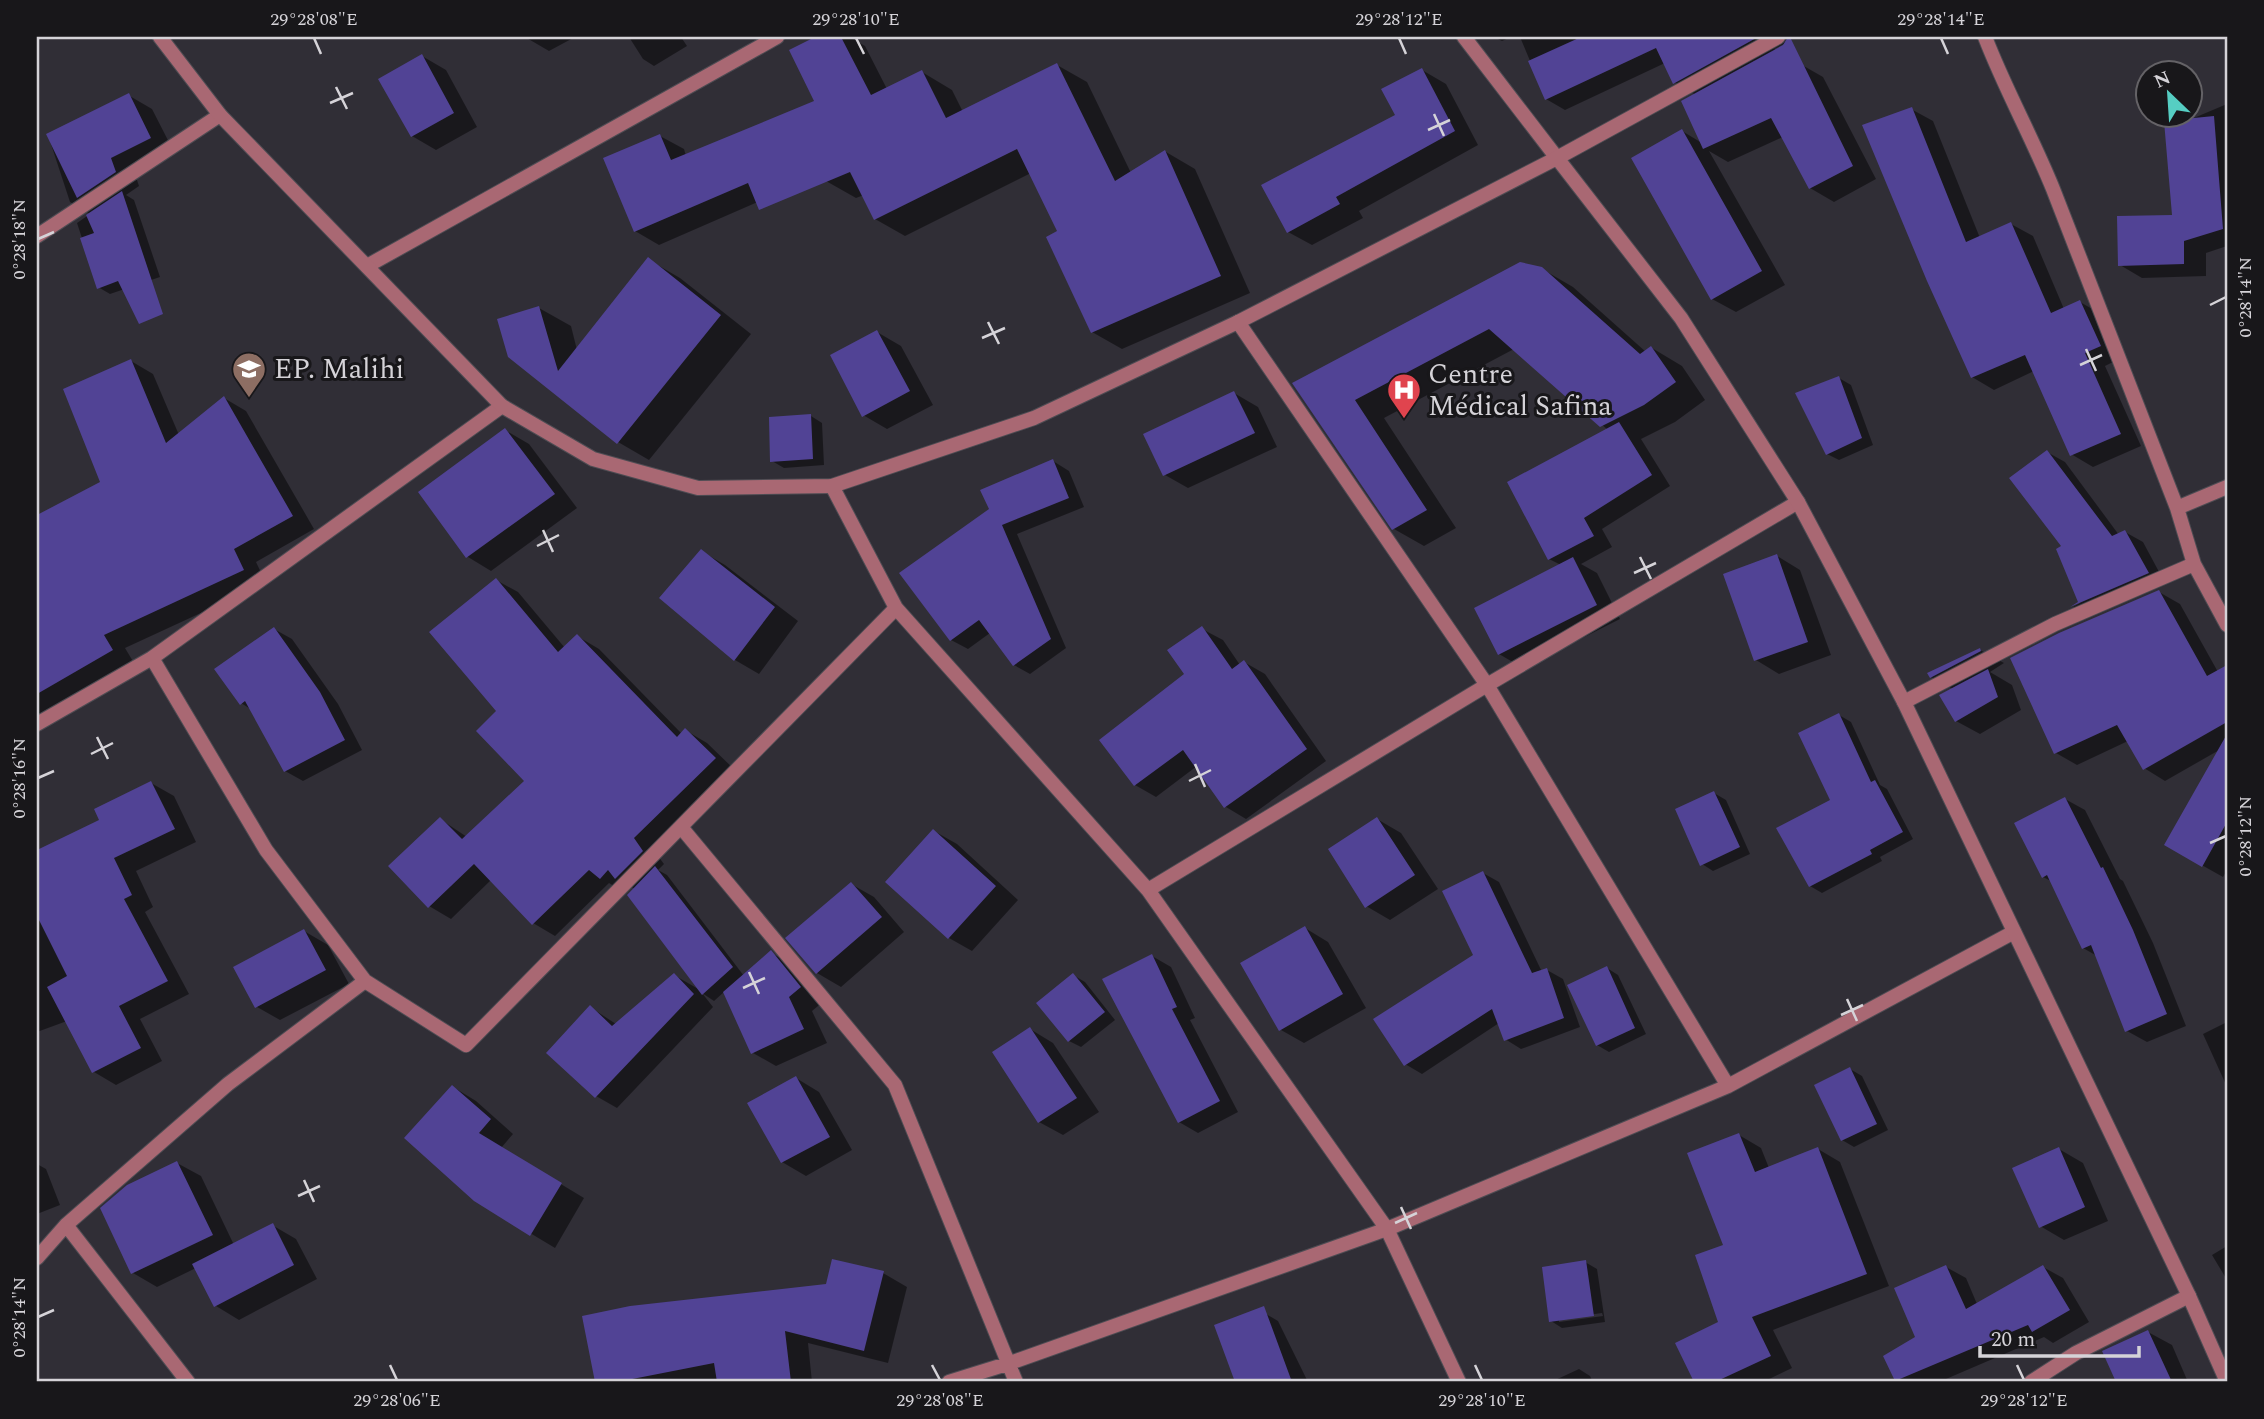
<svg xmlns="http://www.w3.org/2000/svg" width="2264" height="1419" font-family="Spectral,serif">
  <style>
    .shadow { fill: #0007; fill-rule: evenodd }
    .building { fill: #514395 }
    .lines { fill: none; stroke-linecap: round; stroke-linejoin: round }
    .minor-casing { stroke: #4e4c53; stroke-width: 16 }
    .tertiary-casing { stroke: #4e4c53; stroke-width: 16 }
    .minor { stroke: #a96873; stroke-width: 14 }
    .tertiary { stroke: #a96873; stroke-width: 14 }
    .ticks { fill: none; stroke: #d5d3d8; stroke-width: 2.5 }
    .labels { text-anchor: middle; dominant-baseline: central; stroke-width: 6; stroke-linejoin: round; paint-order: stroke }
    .poi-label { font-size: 28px; fill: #d5d3d8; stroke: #18171a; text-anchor: start }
    .neatline { fill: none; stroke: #d5d3d8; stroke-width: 2.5 }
    .ticks-label { font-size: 18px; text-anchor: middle; fill: #d5d3d8 }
  </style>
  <rect width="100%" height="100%" fill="#302e36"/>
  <path class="shadow" d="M525 37H575L549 51Z
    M629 37H681L687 46 654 66 643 59Z
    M819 37H850L865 46 887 89 922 72 952 90 963 112 1057 65 1087 82 1131 173 1166 152 1195 169 1250 293 1122 349 1092 332 1060 232 1031 173 905 236 875 219 864 195 856 198 826 181 817 102 791 51Z
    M1494 37H1511L1502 41Z
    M1520 37H1783L1786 43 1774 49 1823 77 1876 179 1834 202 1810 188 1783 137 1728 162 1709 151 1785 285 1736 312 1712 299 1682 131 1702 143 1696 95 1674 82 1665 63 1565 110 1546 99Z
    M422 56 446 70 477 127 436 150 412 136Z
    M1422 70 1446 84 1478 145 1359 211 1363 218 1312 245 1288 232 1398 116Z
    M128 95 152 109 174 152 134 171 139 186 126 195 134 200 160 277 110 294 98 287 77 223 90 214 70 202 48 135Z
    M2227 104V246L2206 253V276L2142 278 2120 265 2174 217 2189 120Z
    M1911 109 1933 121 1980 238 2011 224 2033 236 2064 309 2080 302 2101 314 2121 358 2105 366 2141 446 2093 467 2071 454 2034 371 1994 390 1972 377Z
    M660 136 684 149 686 156 785 190 659 245 635 231Z
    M649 260 680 278 751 334 649 460 618 442 510 356 539 308 571 326 577 350Z
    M1542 269 1573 287 1646 352 1652 348 1682 366 1705 400 1675 422 1641 439 1670 486 1602 529 1612 547 1581 564 1597 573 1620 619 1523 668 1499 654 1561 565 1549 559 1608 430 1514 349 1384 418 1456 528 1424 546 1394 529 1294 384Z
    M877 332 901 346 933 405 887 429 863 415Z
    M131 361 153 374 179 435 224 398 246 411 314 529 256 562 266 583 125 648 134 663 37 719V517L102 483Z
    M1839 378 1851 385 1873 445 1839 460 1827 454Z
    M1234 393 1258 407 1277 447 1188 488 1165 475Z
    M811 416 822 423 824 465 784 468 772 461Z
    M505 430 529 444 577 508 491 571 468 557 420 492Z
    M2047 452 2065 462 2119 535 2125 532 2143 542 2165 583 2089 616 2073 607 2080 603 2058 549 2064 547Z
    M1053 461 1069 471 1084 507 1017 534 1066 648 1030 674 1014 665 990 633 968 649 951 640 991 509Z
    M701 551 725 565 798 621 759 674 735 660 661 598Z
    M1777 556 1800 570 1831 655 1779 674 1756 660Z
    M496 580 518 592 565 648 577 636 599 649 682 734 685 730 707 743 737 772 655 852 664 864 658 870 667 875 744 976 771 953 795 966 824 1001 812 1011 827 1043 776 1066 753 1053 724 992 714 1001 702 993 713 1007 617 1108 596 1096 590 1007 616 1024 674 975 700 990 635 889 628 885 622 891 609 883 555 936 533 923 491 880 451 919 429 906 440 819 467 837 527 781 498 711Z
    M2159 592 2180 604 2218 672 2224 669 2227 671V870L2223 877 2166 845 2221 749 2165 781 2144 768 2128 741 2077 765 2056 753Z
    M274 629 292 639 338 704 362 750 303 781 285 771 252 710 241 703Z
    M1202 629 1223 640 1240 665 1244 662 1265 674 1326 761 1246 819 1226 807 1197 766 1156 797 1135 785 1186 674Z
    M1980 650 2004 663 1990 672 2012 685 2021 710 1980 734 1956 721 1953 689 1931 677Z
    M1839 715 1851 722 1880 785 1887 789 1913 839 1880 857 1882 861 1822 893 1810 886 1832 801Z
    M151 783 174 796 196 842 136 871 153 907 145 912 189 994 140 1019 162 1061 116 1085 94 1072 67 1021 37 1032V852L102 821Z
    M1714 793 1726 800 1750 854 1713 871 1702 864Z
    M2065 799 2085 810 2120 879 2123 881 2153 943 2186 1026 2147 1042 2127 1031 2097 956 2083 948 2053 882 2043 877Z
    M1377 819 1401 833 1438 889 1390 920 1366 906Z
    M934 831 957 844 1018 900 972 951 949 938Z
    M1483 873 1499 882 1542 972 1547 970 1563 979 1580 1027 1521 1049 1505 1039 1499 1023 1422 1074 1405 1064 1475 955Z
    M851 884 874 897 904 932 841 987 817 973Z
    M1305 928 1328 942 1366 1008 1304 1043 1281 1030Z
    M304 931 328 945 349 984 280 1020 257 1007Z
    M1152 956 1171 967 1195 1018 1190 1020 1238 1112 1198 1133 1179 1122Z
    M1607 968 1618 975 1646 1034 1609 1052 1597 1045Z
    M1073 975 1085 982 1115 1020 1081 1047 1069 1041Z
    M2227 1022V1087L2203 1034Z
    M1030 1029 1053 1043 1099 1112 1063 1135 1039 1122Z
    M1850 1069 1862 1076 1888 1130 1854 1147 1842 1140Z
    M796 1078 819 1092 852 1150 806 1176 782 1162Z
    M453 1087 476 1101 513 1134 501 1148 584 1198 555 1248 475 1200Z
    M1739 1135 1761 1148 1769 1168 1818 1149 1840 1162 1889 1286 1773 1330 1792 1368 1763 1382H1696L1677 1344 1720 1322 1726 1246Z
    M2059 1149 2083 1163 2108 1221 2064 1240 2040 1226Z
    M177 1163 201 1176 234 1245 272 1225 296 1239 317 1279 239 1320 216 1306 196 1268 157 1287 133 1273Z
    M37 1164 46 1169 60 1205 37 1214Z
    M2227 1246V1280L2212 1255Z
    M1585 1262 1597 1269 1605 1322 1562 1328 1551 1321ZM1602 1313 1603 1316 1559 1322V1319Z
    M1946 1267 1966 1278 1977 1304 2043 1267 2063 1278 2089 1322 2053 1343 2044 1337 1939 1382H1900L1897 1380 1917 1338Z
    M883 1273 907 1287 888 1363 808 1343 812 1382H718V1380L705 1382H597L585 1317 827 1286Z
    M1259 1310 1278 1321 1308 1382H1237L1217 1326Z
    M2148 1332 2172 1345 2188 1382H2118L2104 1351Z
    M1579 1369 1590 1376 1593 1382H1551Z"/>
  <path class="building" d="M815 37H841L871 95 922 70 946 118 1057 63 1115 181 1165 150 1221 276 1091 333 1046 237 1057 231 1017 149 874 220 850 172 759 210 748 183 634 232 603 158 660 134 671 160 814 101 789 50Z
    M1581 37H1758L1673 84 1656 48 1545 100 1528 61Z
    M1788 37H1790L1853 166 1809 189 1771 118 1703 149 1681 101 1783 45Z
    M422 54 454 113 411 137 378 79Z
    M1422 68 1455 131 1336 197 1340 204 1287 233 1261 185 1395 115 1381 89Z
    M129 93 151 138 111 158 116 172 77 198 46 134Z
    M1912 107 1966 242 2011 222 2051 313 2080 300 2101 346 2085 353 2121 434 2070 456 2025 355 1971 378 1927 281 1862 125Z
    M2214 116 2223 229 2184 241V264L2118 266 2117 216 2172 215 2164 121Z
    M1682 129 1762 271 1711 300 1631 158Z
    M122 191 163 314 139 324 118 281 97 289 80 238 94 233 86 215Z
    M648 257 721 315 617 444 508 357 497 319 539 306 558 371Z
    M1520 262 1542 267 1640 354 1651 346 1676 382 1644 405 1600 427 1489 329 1355 400 1427 510 1392 530 1292 383Z
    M877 330 910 391 862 417 830 355Z
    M131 359 166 443 224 396 293 516 234 549 244 570 104 635 113 650 37 694V515L100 482 63 389Z
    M1839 376 1862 438 1826 455 1795 393Z
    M1234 391 1255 433 1163 476 1143 434Z
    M811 414 813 459 770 462 769 417Z
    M1619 422 1652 475 1584 518 1594 536 1548 560 1507 482Z
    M505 428 555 494 466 558 418 492Z
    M2047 450 2112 536 2125 530 2149 573 2070 607 2078 602 2056 549 2061 546 2009 478Z
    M1053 459 1069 498 1002 525 1051 639 1013 666 979 620 950 641 899 573 989 509 980 490Z
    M701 549 775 607 734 661 659 598Z
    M1777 554 1808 642 1754 661 1723 574Z
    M1573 557 1597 605 1498 655 1474 608Z
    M496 578 558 652 577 634 677 737 685 728 716 758 634 838 643 851 615 879 608 870 600 879 589 870 532 925 474 864 428 908 388 866 440 817 462 839 524 781 476 731 496 711 429 632Z
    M2159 590 2207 676 2227 665V722L2143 770 2117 725 2054 754 2010 658 2059 633Z
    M1202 626 1232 669 1244 660 1307 749 1224 808 1183 750 1134 786 1099 740 1184 674 1167 650Z
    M274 627 320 692 345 740 284 772 245 701 240 705 214 669Z
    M1980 648 1981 651 1930 678 1927 673Z
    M1988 669 1998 697 1955 722 1939 695Z
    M1839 713 1871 782 1875 780 1903 832 1870 850 1872 854 1809 887 1776 828 1830 800 1798 733Z
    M2227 734V822L2202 867 2164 845Z
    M151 781 175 829 114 858 132 895 124 899 168 981 119 1006 141 1048 92 1073 47 987 67 976 37 916V850L99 820 94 809Z
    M1714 791 1740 847 1700 866 1675 809Z
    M2065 797 2101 868 2103 867 2133 930 2167 1014 2125 1032 2091 945 2082 949 2047 875 2042 878 2014 823Z
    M1377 817 1415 875 1365 908 1328 849Z
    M933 829 996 886 948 939 885 882Z
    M655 866 733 967 702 995 627 895Z
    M1483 871 1532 973 1547 968 1564 1018 1504 1041 1492 1009 1404 1066 1373 1019 1473 955 1442 891Z
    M851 882 882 917 816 974 785 938Z
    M1305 926 1343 994 1279 1031 1240 963Z
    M304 929 326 970 255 1008 233 967Z
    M771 950 801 987 789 997 804 1029 751 1054 723 992Z
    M1152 954 1177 1007 1172 1009 1220 1101 1178 1123 1102 979Z
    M1607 966 1635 1028 1596 1046 1567 985Z
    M674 973 694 994 595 1098 546 1053 590 1005 612 1026Z
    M1073 973 1105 1012 1068 1042 1036 1003Z
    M1030 1027 1077 1098 1038 1123 992 1052Z
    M1850 1067 1877 1124 1841 1141 1814 1085Z
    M796 1076 830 1137 781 1163 747 1103Z
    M452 1085 491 1119 479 1133 562 1183 530 1236 474 1201 404 1138Z
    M1739 1133 1755 1172 1818 1147 1867 1274 1752 1317 1771 1356 1715 1382H1694L1675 1343 1718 1322 1695 1255 1723 1245 1687 1153Z
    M2059 1147 2085 1207 2039 1228 2012 1168Z
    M177 1161 213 1235 131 1274 100 1208 127 1185Z
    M273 1223 294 1265 214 1307 192 1264Z
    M832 1259 884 1271 864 1351 785 1331 791 1382H717L714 1363 617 1382H595L582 1316 630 1306 826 1284Z
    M1586 1260 1594 1316 1549 1322 1542 1267Z
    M1946 1265 1966 1309 2043 1265 2070 1310 2032 1332 2028 1325 1895 1381 1883 1356 1915 1337 1894 1288Z
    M1264 1306 1292 1382H1235L1214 1325Z
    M2148 1330 2172 1382H2116L2102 1351Z"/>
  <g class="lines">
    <g class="minor-casing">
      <path id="minor" d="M1464 37 1557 158
        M1985 37C2005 89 2032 137 2053 189L2177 508 2194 564
        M37 236 220 115
        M367 266 777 37
        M1238 322 1487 685 1728 1086
        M832 486 896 608 1148 890 1387 1229 1459 1382
        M2177 508 2227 487
        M152 658 266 850 365 981 466 1045 896 608
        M1904 702 2055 624 2194 564 2227 625
        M37 724 152 658 502 406
        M681 827 895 1085 1016 1382
        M1148 890 1487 685 1798 502
        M66 1225 188 1382
        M37 1258 66 1225 228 1084 365 981
        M949 1382 1010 1363 1387 1229 1728 1086 2014 932
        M2031 1382 2076 1353 2189 1296"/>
    </g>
    <g class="tertiary-casing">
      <path id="tertiary" d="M160 37 220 115 502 406 593 459 698 488 832 486 1034 418 1238 322 1557 158 1778 37
        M1557 158 1681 318 1798 502 1904 702 2189 1296 2227 1382"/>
    </g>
    <use href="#minor" class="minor"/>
    <use href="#tertiary" class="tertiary"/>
  </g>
  <path class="ticks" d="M314 38 321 54M856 38 864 54M1399 38 1406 54M1941 38 1948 54M336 87 347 109M330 103 353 93M1434 114 1444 136M1428 130 1450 120M38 239 54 232M2210 305 2226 297M988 322 999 344M982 338 1005 328M2086 349 2096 371M2080 365 2102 355M543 530 553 552M537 546 559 535M1640 557 1651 579M1634 573 1656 563M97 737 108 759M91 754 113 743M1195 764 1205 787M38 778 54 771M1189 781 1211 770M2210 843 2226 836M749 972 759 994M743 988 765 978M1847 999 1857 1021M1841 1015 1863 1005M304 1180 314 1202M298 1196 320 1186M1401 1207 1411 1229M1395 1223 1417 1213M38 1317 54 1310M390 1365 397 1380M932 1365 940 1380M1475 1365 1482 1380M2017 1365 2024 1380"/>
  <defs>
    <g id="school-pin" transform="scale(1.75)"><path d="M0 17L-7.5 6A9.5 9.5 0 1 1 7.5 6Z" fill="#8d6e63" stroke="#18171a"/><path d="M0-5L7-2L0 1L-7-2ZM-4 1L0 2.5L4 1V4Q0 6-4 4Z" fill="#fff"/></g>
    <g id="hospital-pin" transform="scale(1.75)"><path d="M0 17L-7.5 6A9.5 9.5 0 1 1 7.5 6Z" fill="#e0444e" stroke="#18171a"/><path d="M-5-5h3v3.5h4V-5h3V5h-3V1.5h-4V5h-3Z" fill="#fff"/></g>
  </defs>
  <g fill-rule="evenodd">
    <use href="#school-pin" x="249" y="369"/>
    <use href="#hospital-pin" x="1404" y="390"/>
  </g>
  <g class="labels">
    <g class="poi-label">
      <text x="274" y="369">EP. Malihi</text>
      <text x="1428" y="374">Centre<tspan x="1428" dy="32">Médical Safina</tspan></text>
    </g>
  </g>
  <rect width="2264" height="1419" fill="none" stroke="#18171a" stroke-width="77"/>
  <g transform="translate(2169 94) rotate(335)"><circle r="33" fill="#18171a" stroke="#646266" stroke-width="2"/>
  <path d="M0-5L12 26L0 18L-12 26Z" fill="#56cec3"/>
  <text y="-10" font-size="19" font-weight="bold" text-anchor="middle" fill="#d5d3d8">N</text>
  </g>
  <path d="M1980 1346v10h159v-10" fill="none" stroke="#d5d3d8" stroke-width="3.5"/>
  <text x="1991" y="1346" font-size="21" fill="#d5d3d8" stroke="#18171a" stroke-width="5" paint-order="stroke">20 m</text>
  <rect x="38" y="38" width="2188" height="1342" class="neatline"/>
  <g class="ticks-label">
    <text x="314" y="25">29°28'08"E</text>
    <text x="856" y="25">29°28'10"E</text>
    <text x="1399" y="25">29°28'12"E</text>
    <text x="1941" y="25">29°28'14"E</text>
    <text transform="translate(19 239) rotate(-90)" y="6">0°28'18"N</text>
    <text transform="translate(2245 297) rotate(-90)" y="6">0°28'14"N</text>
    <text transform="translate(19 778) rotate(-90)" y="6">0°28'16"N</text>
    <text transform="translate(2245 836) rotate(-90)" y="6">0°28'12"N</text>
    <text transform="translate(19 1317) rotate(-90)" y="6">0°28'14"N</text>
    <text x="397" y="1406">29°28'06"E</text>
    <text x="940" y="1406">29°28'08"E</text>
    <text x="1482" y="1406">29°28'10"E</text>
    <text x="2024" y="1406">29°28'12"E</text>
  </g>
</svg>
